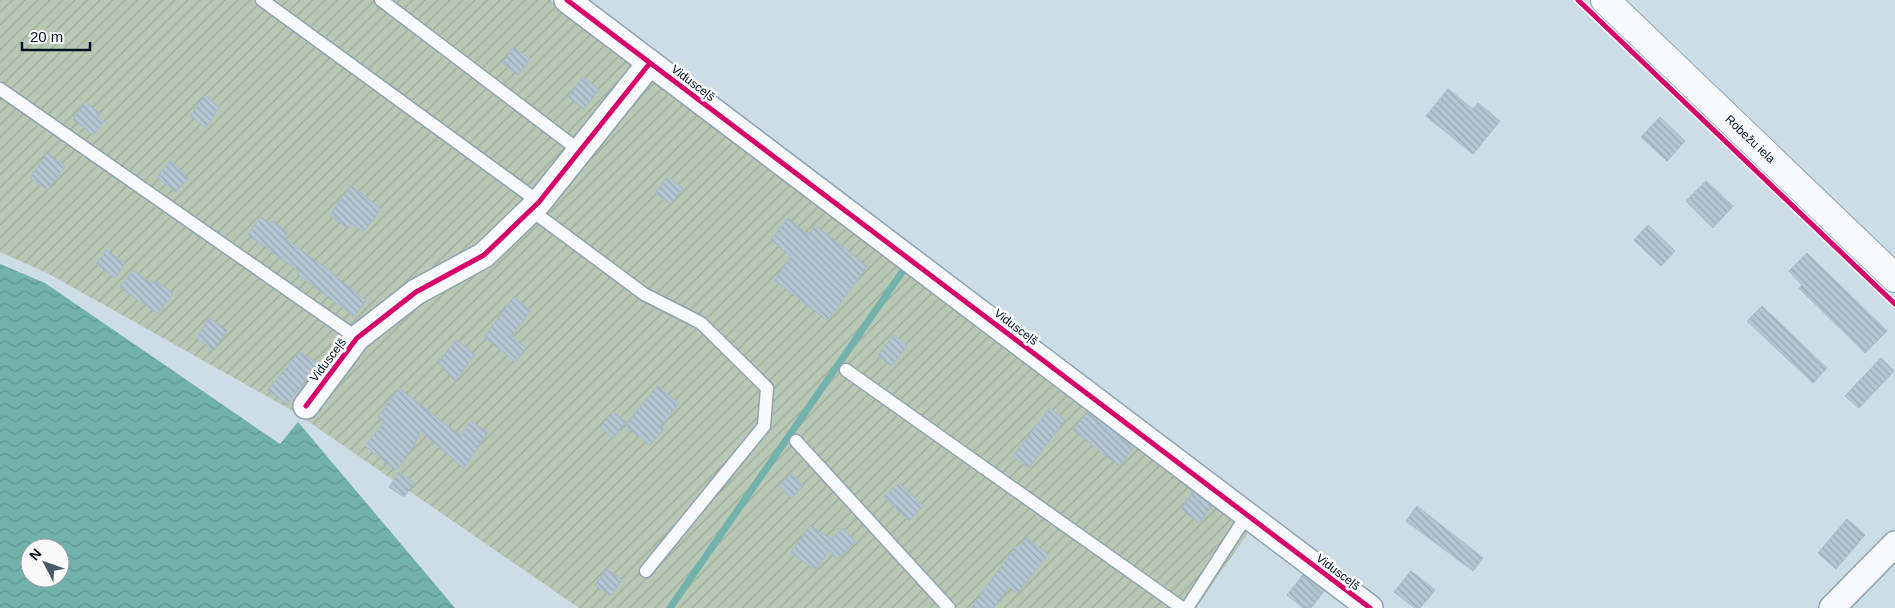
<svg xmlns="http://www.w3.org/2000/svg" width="1895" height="608" font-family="Arial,sans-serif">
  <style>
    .garden { fill: url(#garden-furrows) }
    .water { fill: url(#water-waves); fill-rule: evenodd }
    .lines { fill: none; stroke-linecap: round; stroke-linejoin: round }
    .stream { stroke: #72b2ac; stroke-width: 7 }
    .building { fill: url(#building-back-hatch); stroke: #a5baca }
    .service-casing { stroke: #8da3b2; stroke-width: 15 }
    .minor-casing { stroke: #8da3b2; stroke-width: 28 }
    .primary-casing { stroke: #8da3b2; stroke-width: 30 }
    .service { stroke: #f8fafc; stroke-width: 12 }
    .minor { stroke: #f8fafc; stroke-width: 25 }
    .primary { stroke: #f8fafc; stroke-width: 28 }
    .cycleway-casing { stroke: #fafafa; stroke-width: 8 }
    .cycleway { stroke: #d6006c; stroke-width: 5 }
    .labels { text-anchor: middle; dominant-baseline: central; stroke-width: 5; stroke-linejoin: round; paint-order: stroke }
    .street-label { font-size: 12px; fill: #001221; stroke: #fafafa }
  </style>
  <defs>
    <pattern id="garden-furrows" width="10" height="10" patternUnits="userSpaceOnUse" patternTransform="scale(1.25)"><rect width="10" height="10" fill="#b9c8b4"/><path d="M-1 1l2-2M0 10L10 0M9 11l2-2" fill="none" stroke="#9dab9a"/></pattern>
    <pattern id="water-waves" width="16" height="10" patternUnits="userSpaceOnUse" patternTransform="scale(1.25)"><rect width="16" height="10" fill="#72b2ac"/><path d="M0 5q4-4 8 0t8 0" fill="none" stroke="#619894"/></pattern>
    <pattern id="building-back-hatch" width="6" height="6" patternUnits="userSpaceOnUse" patternTransform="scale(1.25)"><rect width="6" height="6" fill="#b4c6d3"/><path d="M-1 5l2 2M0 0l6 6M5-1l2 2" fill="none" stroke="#99a9b5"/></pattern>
  </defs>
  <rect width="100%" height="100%" fill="#cddde8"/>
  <path class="garden" d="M0 0H550L1248 533 1196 608H579L293 411 49 274 0 252Z"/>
  <path class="water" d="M0 264 45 283 280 444 298 422 455 608H0ZM30 548H60V578H30Z"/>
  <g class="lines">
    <path class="stream" d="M670 608 907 265"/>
  </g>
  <path class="building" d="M514 47 530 59 518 75 502 63Z
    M583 77 599 89 584 109 568 97Z
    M1448 89 1473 109 1478 103 1500 121 1473 154 1426 116Z
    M205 95 219 107 206 128 190 116Z
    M85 102 100 113 97 116 104 121 94 135 73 120Z
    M1660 117 1685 141 1667 161 1641 137Z
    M47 153 65 166 48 190 30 178Z
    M170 161 184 172 183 174 188 178 176 192 157 177Z
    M667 177 683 188 671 204 655 193Z
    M1706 181 1733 206 1713 228 1686 201Z
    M351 185 381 209 363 232 352 224 348 229 330 215Z
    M261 217 270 223 273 221 288 232 284 238 327 269 366 301 354 316 297 274 299 271 248 235Z
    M788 218 808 235 815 225 867 266 828 321 774 280 791 257 771 240Z
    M1648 225 1675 251 1661 266 1634 240Z
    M106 250 125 263 115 278 96 264Z
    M1807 253 1887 331 1865 353 1799 288 1802 285 1789 271Z
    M133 270 152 284 155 280 173 293 158 314 120 287Z
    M514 297 531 311 511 336 526 348 515 362 484 337Z
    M1762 306 1827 368 1813 383 1747 321Z
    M209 318 227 330 214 350 196 338Z
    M894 335 907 346 891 366 878 355Z
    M456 340 475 354 455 381 438 363Z
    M299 352 319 364 287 404 268 390Z
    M1881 358 1894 371 1859 408 1845 396Z
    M657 386 679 403 660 426 664 429 650 445 625 426Z
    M399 388 461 436 471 421 488 432 464 468 420 431 414 446 396 470 365 446 384 422 378 417Z
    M1050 408 1065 420 1029 468 1013 456Z
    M613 411 626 422 613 438 600 427Z
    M1088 412 1134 447 1119 466 1073 430Z
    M399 472 414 483 404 497 389 487Z
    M791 473 804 486 791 498 779 486Z
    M899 483 923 506 909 521 884 497Z
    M1193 492 1212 506 1199 523 1181 509Z
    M1417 506 1483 558 1473 571 1406 521Z
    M1847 519 1865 535 1836 569 1818 553Z
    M810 525 831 539 843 528 855 542 837 559 830 550 815 570 791 553Z
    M1026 538 1048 554 1032 575 1017 593 1009 587 993 608H971L1016 546 1019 548Z
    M607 569 622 580 610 596 595 585Z
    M1411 571 1435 590 1420 608H1415L1394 592Z
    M1303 575 1324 591 1311 608H1303L1287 595Z"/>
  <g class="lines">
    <g class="service-casing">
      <path id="service" d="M262 0 539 202
        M381 0 580 151
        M0 89 357 338
        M531 210 644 294 701 323 767 388 764 426 646 571
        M846 370 1182 608
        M796 441 949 608
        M1187 608 1247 515"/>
    </g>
    <g class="minor-casing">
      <path id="minor" d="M567 0 1370 608
        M306 406 357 338 416 292 484 255 539 202 650 63
        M1832 608 1895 544"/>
    </g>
    <g class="primary-casing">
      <g id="primary">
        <path id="s1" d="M1605 0 1895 278"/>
      </g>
    </g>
    <use href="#service" class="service"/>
    <use href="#minor" class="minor"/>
    <use href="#primary" class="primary"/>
    <g class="cycleway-casing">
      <path id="cycleway" d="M567 0 1370 608
        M1578 0 1895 304
        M306 406 357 338 416 292 484 255 539 202 650 63"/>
    </g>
    <use href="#cycleway" class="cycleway"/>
  </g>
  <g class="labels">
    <g class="street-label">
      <text transform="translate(693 83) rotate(37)">Vidusceļš</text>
      <text stroke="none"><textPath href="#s1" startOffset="201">Robežu iela</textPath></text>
      <text transform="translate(1016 327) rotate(37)">Vidusceļš</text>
      <text transform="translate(328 360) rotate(-53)">Vidusceļš</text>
      <text transform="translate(1338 572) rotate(37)">Vidusceļš</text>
    </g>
  </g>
  <g transform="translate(45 563) rotate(311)"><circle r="24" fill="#fafafa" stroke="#969da3"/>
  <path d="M0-4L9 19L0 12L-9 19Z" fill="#485967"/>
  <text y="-8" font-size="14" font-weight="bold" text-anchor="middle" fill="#001221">N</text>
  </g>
  <path d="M22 42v8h68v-8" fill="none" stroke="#001221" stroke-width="2.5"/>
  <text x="30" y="42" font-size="15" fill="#001221" stroke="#fafafa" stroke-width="4" paint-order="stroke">20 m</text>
</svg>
